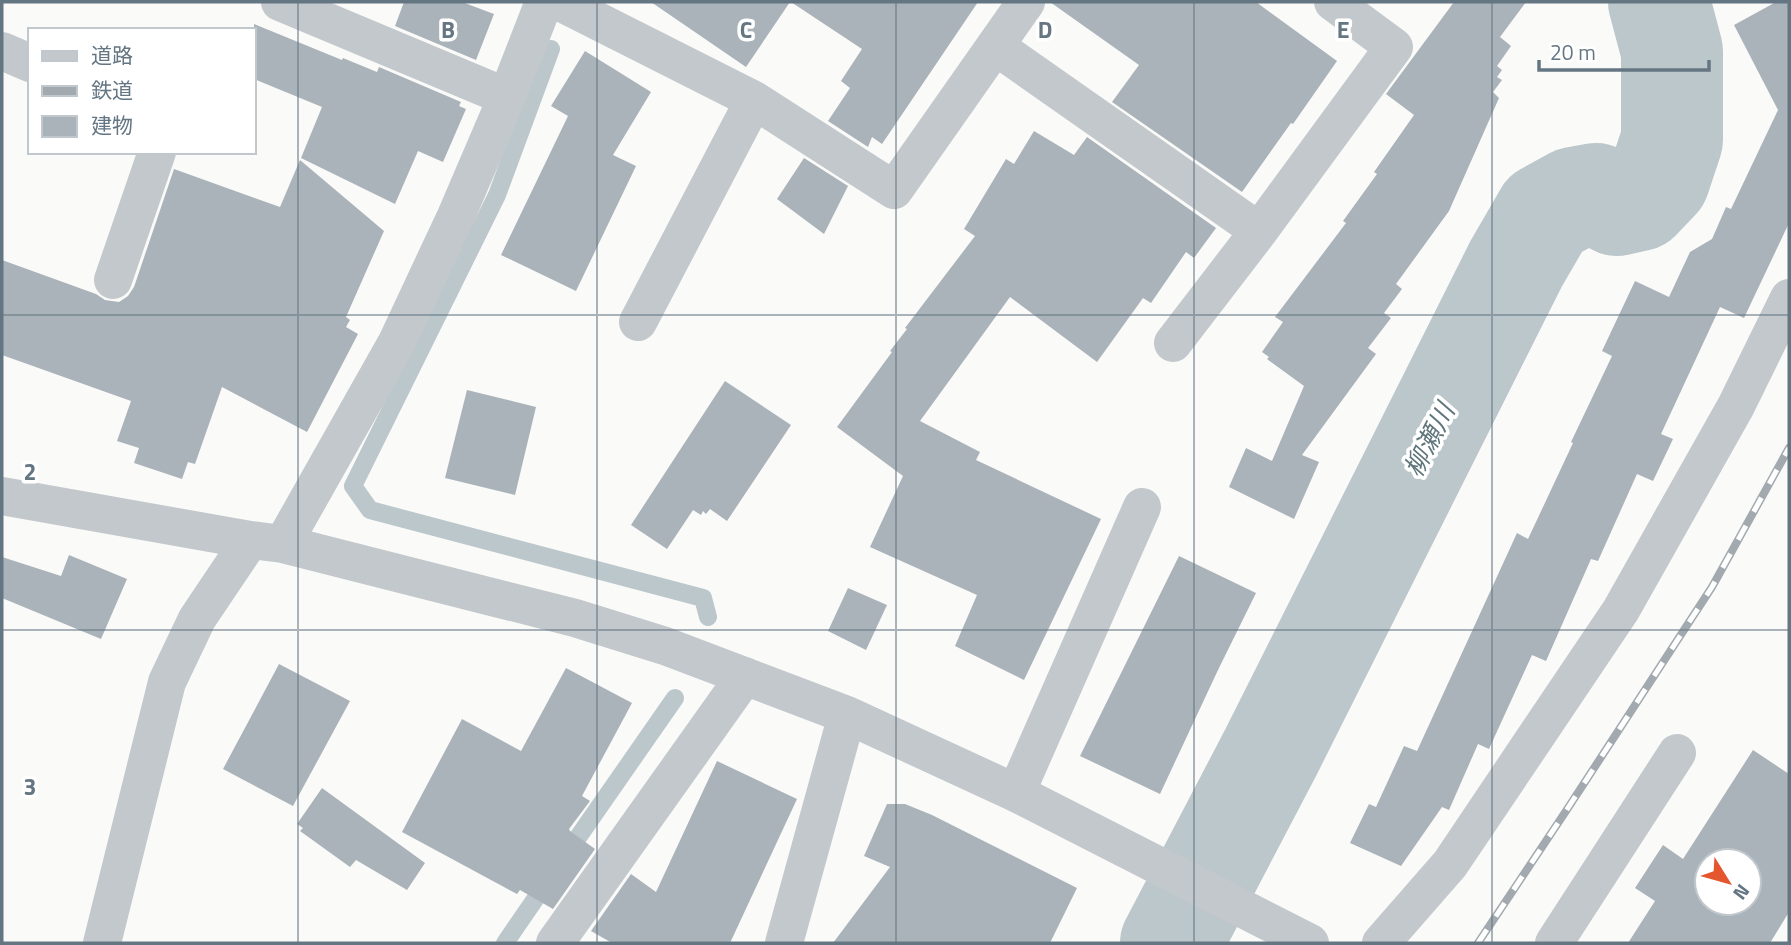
<svg xmlns="http://www.w3.org/2000/svg" width="1791" height="945" font-family="'Titillium Web','Noto Sans JP',sans-serif">
  <style>
    .lines { fill: none; stroke-linecap: round; stroke-linejoin: round }
    .stream { stroke: #bbc7cb; stroke-width: 18 }
    .river { stroke: #bbc7cb; stroke-width: 102 }
    .building { fill: #aab3b9; fill-rule: evenodd }
    .minor { stroke: #c3c8cc; stroke-width: 38 }
    .rail-casing { stroke: #a2aab0; stroke-width: 8 }
    .rail { stroke: #fff; stroke-width: 5; stroke-dasharray: 16; stroke-linecap: butt }
    .grid { fill: none; stroke: #657683; stroke-width: 2; stroke-opacity: 0.55 }
    .labels { text-anchor: middle; dominant-baseline: central; stroke-width: 7; stroke-linejoin: round; paint-order: stroke }
    .water-label { font-size: 26px; font-style: italic; fill: #60757c; stroke: #fff }
    .grid-label { font-size: 23px; text-anchor: middle; font-weight: bold; fill: #657683; stroke: #fff; stroke-width: 7; stroke-linejoin: round; paint-order: stroke }
  </style>
  <rect width="100%" height="100%" fill="#fafaf8"/>
  <g class="lines">
    <path class="stream" d="M551 49 497 195 353 486 370 510 703 598 708 617
      M565 856 675 698
      M505 943 549 879"/>
    <path class="river" d="M1171 943 1271 752 1516 264 1545 214 1574 198 1596 194 1617 205 1639 200 1659 179 1672 140V51L1659 2"/>
  </g>
  <path class="building" d="M404 2H462L494 14 476 60 395 26Z
    M651 2H790L746 67Z
    M791 2H978L882 144 872 137 868 147 828 121 850 88 841 81 862 49Z
    M1050 2H1256L1337 61 1293 124 1291 123 1242 192 1112 102 1139 65Z
    M1454 2H1526L1500 37 1511 46 1497 66 1502 70 1497 77 1502 80 1493 92 1499 98 1449 211 1396 284 1402 289 1384 313 1391 318 1368 348 1376 354 1302 455 1319 462 1294 519 1229 487 1246 448 1272 461 1304 386 1267 359 1269 357 1262 352 1283 322 1275 317 1346 223 1343 221 1377 174 1374 172 1414 115 1386 94Z
    M1776 2H1789V223L1744 318 1720 307 1661 434 1673 439 1653 481 1637 474 1598 561 1591 559 1546 661 1532 655 1489 749 1478 744 1449 810 1442 807 1401 866 1350 843 1369 804 1376 807 1404 746 1417 751 1517 533 1528 539 1573 443 1571 442 1612 356 1602 351 1635 281 1669 297 1690 252 1712 239 1726 207 1731 209 1778 110 1734 25Z
    M254 24 342 60 343 58 377 72 379 67 461 102 459 106 466 109 443 162 418 151 395 204 301 158 322 107 254 79Z
    M585 51 651 92 613 155 636 166 576 291 501 255 568 116 551 106Z
    M1034 131 1074 155 1087 137 1216 228 1194 258 1186 252 1151 303 1143 298 1097 362 1010 297 920 421 980 452 976 460 1101 519 1024 680 955 646 977 595 870 547 903 476 837 427 892 352 890 351 907 329 905 328 975 236 964 229 1006 159 1014 164Z
    M804 158 848 186 824 234 777 199Z
    M300 160 384 231 346 317 350 320 346 327 358 334 307 432 222 387 195 464 188 462 182 479 134 463 139 448 117 441 131 401 2 355V260L96 294 105 300 119 302 128 296 134 287 174 169 280 207Z
    M725 381 791 425 727 521 710 509 706 514 703 511 701 515 693 510 667 549 631 525Z
    M467 390 536 407 515 495 445 478Z
    M69 555 127 579 101 639 2 598V557L61 576Z
    M1179 556 1256 593 1218 670 1160 794 1080 756Z
    M848 588 887 605 866 650 828 631Z
    M279 664 350 701 293 806 223 769Z
    M566 668 632 703 582 796 590 801 569 829 570 831 595 849 553 909 520 890 517 894 402 832 462 719 521 751Z
    M1753 750 1789 774V912L1770 943H1628L1655 901 1635 888 1663 845 1683 859ZM1707 861H1749V903H1707Z
    M717 761 797 799 730 943H612L591 931 631 874 656 892Z
    M322 788 425 863 407 890 356 860 350 867 300 831 303 828 297 824Z
    M887 804H905L932 815 1077 888 1050 943H833L890 867 864 856Z"/>
  <g class="lines">
    <path class="minor" d="M280 2 507 97
      M560 2 754 100 894 190 1026 2
      M995 46 1259 231
      M2 51 30 63
      M113 280 157 152
      M638 322 754 100
      M1173 343 1259 231 1394 47 1333 2
      M2 496 250 540 283 544 575 618 665 646 847 715 1016 793 1310 943
      M283 544 397 342 456 216 507 97 544 2
      M1016 793 1142 507
      M102 943 167 682 197 619 250 540
      M555 943 745 676
      M784 943 847 715
      M1381 943 1450 864 1621 610 1736 406 1789 298
      M1554 943 1677 753"/>
    <g class="rail-casing">
      <path id="rail" d="M1478 943 1566 811 1712 587 1789 448"/>
    </g>
    <use href="#rail" class="rail"/>
  </g>
  <path class="grid" d="M298 2V943M597 2V943M896 2V943M1194 2V943M1492 2V943M2 315H1789M2 630H1789"/>
  <g class="labels">
    <g class="water-label">
      <text transform="translate(1429 440) rotate(-63)">柳瀬川</text>
    </g>
  </g>
  <g class="grid-label">
    <text x="448" y="38">B</text>
    <text x="746" y="38">C</text>
    <text x="1045" y="38">D</text>
    <text x="1343" y="38">E</text>
    <text x="30" y="480">2</text>
    <text x="30" y="795">3</text>
  </g>
  <rect width="1791" height="945" fill="none" stroke="#657683" stroke-width="7"/>
  <rect x="28" y="28" width="228" height="126" fill="#ffffff" stroke="#c1c8cd" stroke-width="2"/>
  <rect x="42" y="51" width="35" height="10" fill="#c3c8cc" stroke="#c1c8cd" stroke-width="2"/>
  <text x="91" y="63" font-size="21" fill="#657683">道路</text>
  <rect x="42" y="86" width="35" height="10" fill="#a2aab0" stroke="#c1c8cd" stroke-width="2"/>
  <text x="91" y="98" font-size="21" fill="#657683">鉄道</text>
  <rect x="42" y="116" width="35" height="21" fill="#aab3b9" stroke="#c1c8cd" stroke-width="2"/>
  <text x="91" y="133" font-size="21" fill="#657683">建物</text>
  <g transform="translate(1728 882) rotate(127)"><circle r="33" fill="#ffffff" stroke="#c1c8cd" stroke-width="2"/>
  <path d="M0-5L12 26L0 18L-12 26Z" fill="#e4572e"/>
  <text y="-10" font-size="19" font-weight="bold" text-anchor="middle" fill="#657683">N</text>
  </g>
  <path d="M1539 60v10h170v-10" fill="none" stroke="#657683" stroke-width="3.5"/>
  <text x="1550" y="60" font-size="21" fill="#657683" stroke="#ffffff" stroke-width="5" paint-order="stroke">20 m</text>
</svg>
